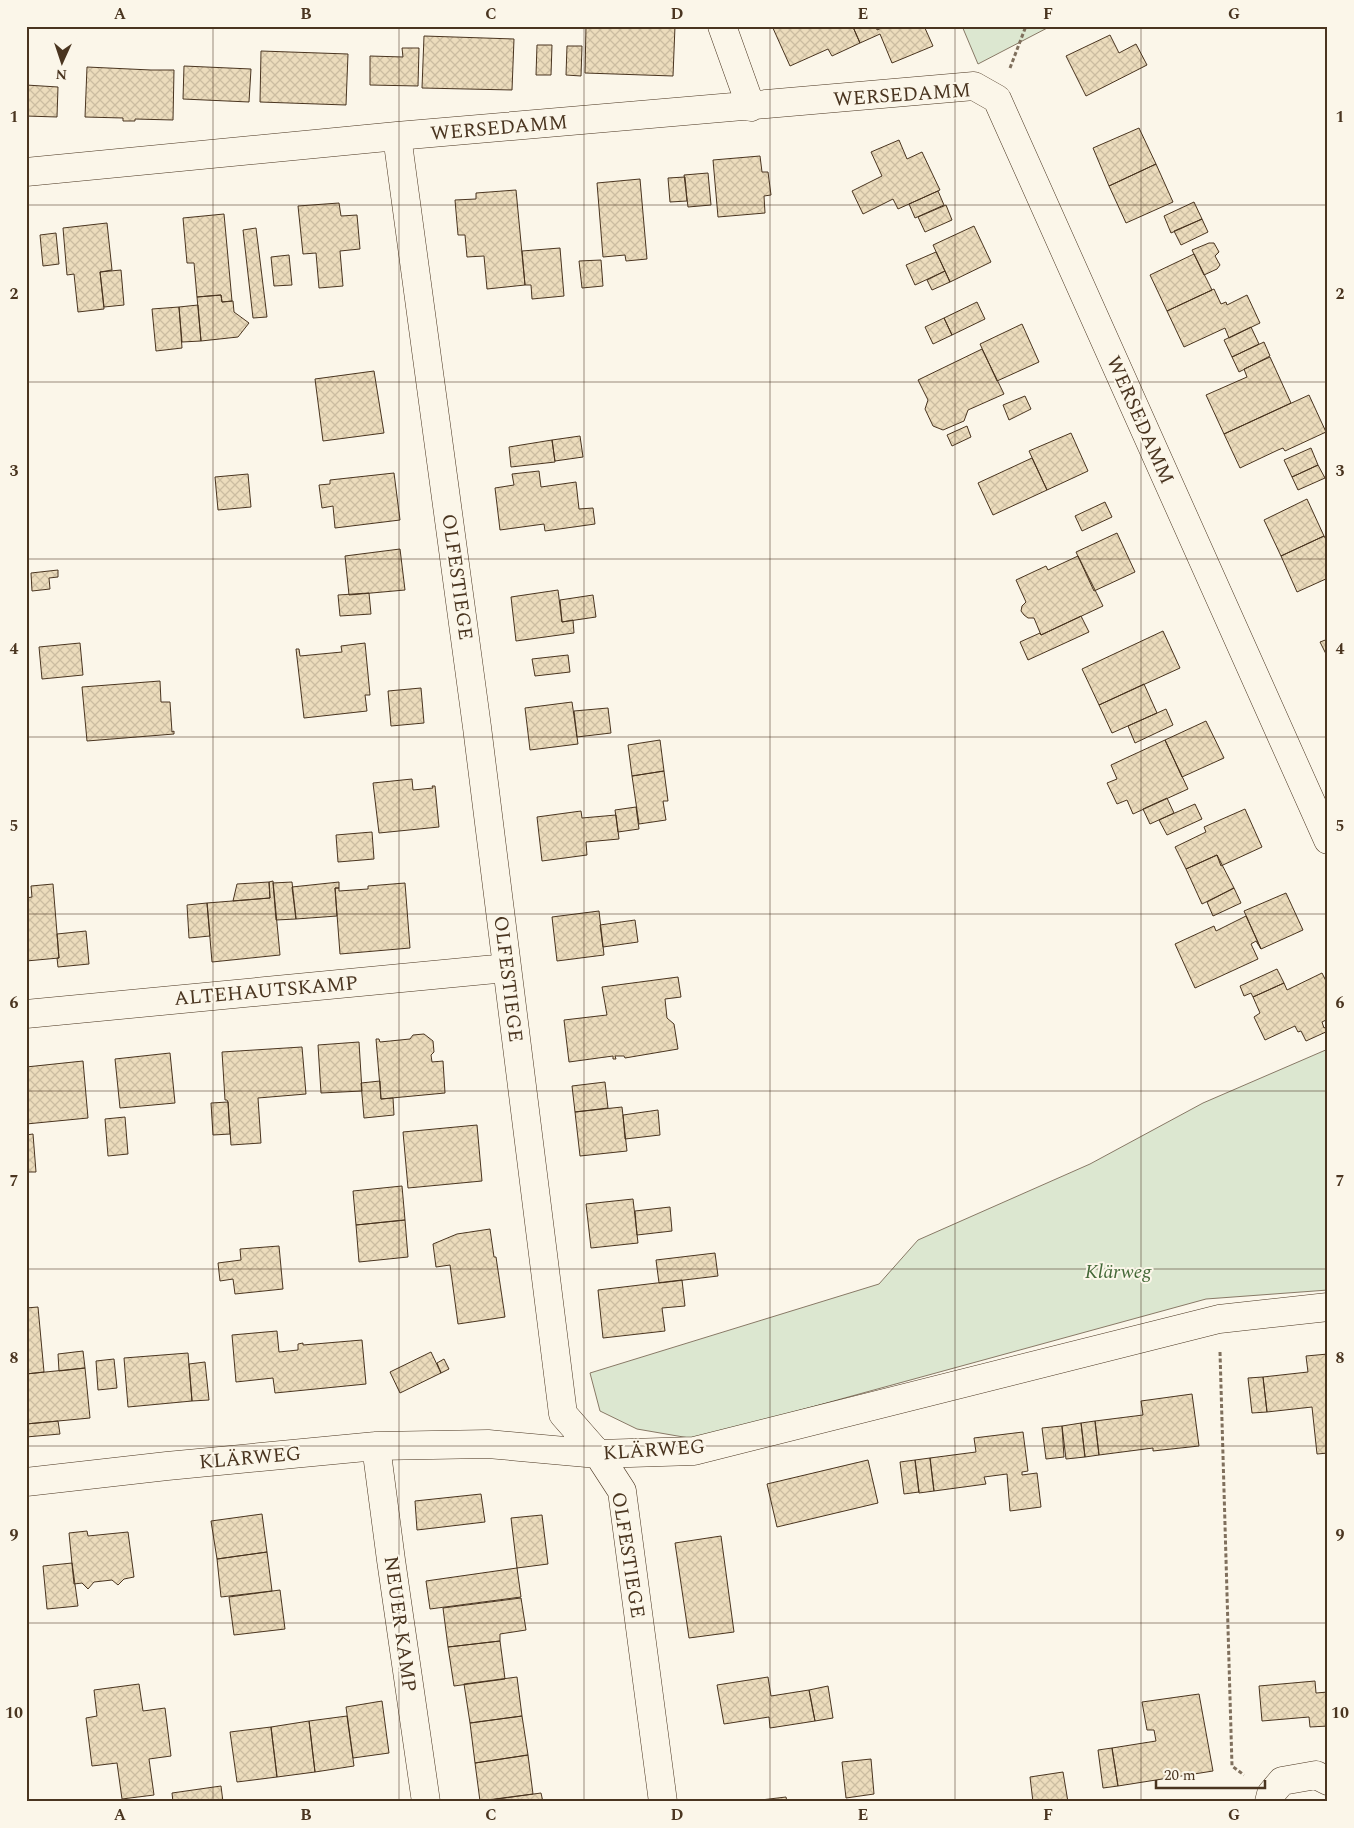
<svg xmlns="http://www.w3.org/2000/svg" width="1354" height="1828" font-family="Spectral,serif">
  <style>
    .park { fill: #dce7d0; stroke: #887966 }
    .building { fill: url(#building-cross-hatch); stroke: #4a3520 }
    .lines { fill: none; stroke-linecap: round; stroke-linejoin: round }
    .minor-casing { stroke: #4a3520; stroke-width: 29 }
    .path { stroke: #7f6f5c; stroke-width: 3; stroke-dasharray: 4 2.5; stroke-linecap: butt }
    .minor { stroke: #fbf6e9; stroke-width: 28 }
    .grid { fill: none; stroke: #4a3520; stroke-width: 1; stroke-opacity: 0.55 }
    .labels { text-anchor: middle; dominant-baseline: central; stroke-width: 4; stroke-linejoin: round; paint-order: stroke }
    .street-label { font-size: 20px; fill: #4a3520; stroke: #fbf6e9 }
    .park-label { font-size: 20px; font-style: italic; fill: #436837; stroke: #fbf6e9 }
    .neatline { fill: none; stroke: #4a3520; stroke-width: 2 }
    .grid-label { font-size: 16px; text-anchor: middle; font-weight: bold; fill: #4a3520 }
  </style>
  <defs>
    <pattern id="building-cross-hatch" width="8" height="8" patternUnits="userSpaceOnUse" patternTransform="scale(1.25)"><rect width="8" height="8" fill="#ecdcbc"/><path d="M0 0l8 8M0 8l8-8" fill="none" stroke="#ccbda1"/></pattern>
  </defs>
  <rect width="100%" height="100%" fill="#fbf6e9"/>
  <path class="park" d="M962 26H1051L978 64Z
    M1328 1049V1290L1206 1299 695 1439 637 1429 600 1411 590 1373 879 1284 918 1240 1090 1164 1203 1103Z"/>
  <path class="building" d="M586 26H675L673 76 585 73Z
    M772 26H856L853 27 860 43 832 56 828 49 790 66Z
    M856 26H876L877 30 886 26H924L933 46 892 63 880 34 860 43 853 27Z
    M1110 35 1119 53 1136 44 1147 65 1086 96 1066 56Z
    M424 36 514 39 512 90 422 88Z
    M537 45H552L551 75H536Z
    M567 46H582L581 76 566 75Z
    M402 48H419L418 86 370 85V56L403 57Z
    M261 51 348 54 346 105 260 102Z
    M184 66 251 69 249 102 183 99Z
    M87 67 151 70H174L173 120 135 119V121H123V118L85 117Z
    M26 85 58 87 57 117 26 116Z
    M1139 128 1156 164 1109 186 1093 148Z
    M899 140 907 159 922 152 940 190 898 209 893 199 863 214 852 191 882 176 871 152Z
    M760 156 762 172H768L771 195 764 196 765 213 718 217 713 160Z
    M1156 164 1173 202 1126 223 1109 186Z
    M708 173 711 205 688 207 684 175Z
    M685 177 687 201 670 202 668 178Z
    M640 179 647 259 626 261 625 255 603 257 597 183Z
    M516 190 525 285 487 289 484 256 467 257 465 235H458L455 200 476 199V193Z
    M938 191 944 205 915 218 909 204Z
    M1194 202 1202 219 1171 233 1164 216Z
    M339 203 341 216 357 215 360 249 340 251 343 286 319 288 316 253 303 254 298 206Z
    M946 205 952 220 925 232 918 217Z
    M224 214 232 301 222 302 221 295 197 297 194 263H187L183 218Z
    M1202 219 1208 232 1181 245 1174 231Z
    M107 223 112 270 100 272 104 309 78 312 74 274 67 275 63 228Z
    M974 226 991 262 950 282 933 245Z
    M256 228 267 317 253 318 243 230Z
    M56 233 59 264 43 266 40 235Z
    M1209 243H1214L1219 252 1215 256 1220 265 1217 269 1204 275 1192 250Z
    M560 248 564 296 532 299 531 285H525L522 251Z
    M936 252 945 271 915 285 906 265Z
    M1194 254 1212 290 1167 311 1150 275Z
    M289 255 292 285 274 286 271 257Z
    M601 260 603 286 582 288 579 261Z
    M121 270 124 305 104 307 100 272Z
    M945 271 950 282 932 290 927 280Z
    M1214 289 1221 304 1226 302 1227 305 1247 295 1260 323 1229 338 1225 328 1184 347 1167 311Z
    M221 295 222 302 233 301 234 312 249 323 238 337 201 341 197 297Z
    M977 302 985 319 952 335 944 318Z
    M198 305 201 341 182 342 179 307Z
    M179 307 182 348 156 351 152 309Z
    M944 318 952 335 933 344 925 327Z
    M1022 324 1039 362 997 381 980 344Z
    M1251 327 1259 344 1232 357 1224 340Z
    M1264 342 1270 356 1239 372 1232 357Z
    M982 349 1004 394 968 410 964 421 943 430 933 426 925 409 928 400 918 380Z
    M1270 357 1291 403 1224 434 1206 395 1247 377 1244 369Z
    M374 371 384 433 323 441 315 379Z
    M1309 395 1326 432 1285 451 1283 448 1278 450 1240 468 1224 434Z
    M1025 396 1031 409 1009 420 1003 405Z
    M967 426 971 437 952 446 947 435Z
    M1071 433 1088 471 1047 490 1029 451Z
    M580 436 583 457 555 461 552 440Z
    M552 440 555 462 511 467 509 447Z
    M1311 448 1318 465 1292 477 1284 460Z
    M1032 458 1047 490 993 515 978 483Z
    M1318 465 1325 478 1298 490 1292 477Z
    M539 471 541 487 576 482 579 509 593 508 595 524 545 531 544 524 500 530 495 488 514 485 512 474Z
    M394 473 400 520 335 528 333 506 322 508 319 485 330 484V480Z
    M248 474 251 507 218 510 215 477Z
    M1307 499 1324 536 1281 556 1264 520Z
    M1105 502 1112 517 1082 531 1075 516Z
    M1117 533 1135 572 1094 591 1076 552Z
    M1324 536 1328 543V578L1297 592 1281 556Z
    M400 549 405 590 349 595 345 556Z
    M1078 556 1103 606 1041 635 1034 618H1028L1024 615 1021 611 1022 606 1026 602 1016 580 1046 566 1048 570Z
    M58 570V577L49 578 50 589 32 591 31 573Z
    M558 590 562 622 573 620 574 633 516 641 511 597Z
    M369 593 371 614 340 616 338 595Z
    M593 595 596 617 562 622 560 600Z
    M1081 616 1089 632 1028 660 1020 642 1040 633 1041 635Z
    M1163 631 1180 668 1099 705 1082 669Z
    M1328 639V658L1320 642Z
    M80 643 83 675 42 679 39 647Z
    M365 643 370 695H365L367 711 304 718 296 649H299L300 656 342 652 341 646Z
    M568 655 570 672 535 676 532 659Z
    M160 681 161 702H170L172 732 174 731V734L87 741 82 687Z
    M1144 684 1157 713 1112 733 1099 705Z
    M421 688 424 723 391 726 388 691Z
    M572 702 578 744 530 750 525 708Z
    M608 708 611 733 577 737 574 711Z
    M1166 709 1173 725 1135 743 1128 726Z
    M1206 721 1224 758 1182 777 1165 740Z
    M660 740 664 771 632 776 628 745Z
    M1165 740 1188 789 1133 814 1127 800 1117 804 1107 783 1117 779 1111 765Z
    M664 771 668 801H663L666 820 639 824 632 776Z
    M412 779 413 790 433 788 432 786H435L439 827 379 833 373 783Z
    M1167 798 1174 813 1150 824 1143 809Z
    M1195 804 1202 819 1167 835 1159 820Z
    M636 807 639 829 618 832 615 810Z
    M1245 809 1262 847 1223 865 1221 866 1217 855 1186 869 1175 847 1206 832 1204 827Z
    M581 811 582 818 616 815 619 839 586 842 587 855 542 861 537 817Z
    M372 832 374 859 338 862 336 835Z
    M1217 855 1234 888 1202 904 1186 869Z
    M273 881 280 955 212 962 207 903 270 898 269 882Z
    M269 882 270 898 233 901 237 884Z
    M292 882 296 919 276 920 273 883Z
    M339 882V888H335L337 916 296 919 292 887Z
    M405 883 410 948 340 954 335 888H339V891L368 889V886Z
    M53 884 59 958 26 961V898L32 897 31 886Z
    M1234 888 1241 903 1213 916 1207 902Z
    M1286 893 1303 930 1261 949 1244 911Z
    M207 903 210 936 189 938 187 905Z
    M599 911 604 955 557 961 552 917Z
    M1246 916 1261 949 1256 941 1251 944 1258 959 1195 988 1175 944 1214 926 1216 931Z
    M635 920 638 942 603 947 600 925Z
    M86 931 89 964 58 967 57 958H59L57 934Z
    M1277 969 1284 983 1253 997 1251 993 1244 996 1240 986Z
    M1322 973 1328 985V1019L1322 1022 1324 1028 1328 1026V1031L1306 1041 1301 1031 1298 1032 1295 1026 1265 1040 1254 1017 1260 1013 1253 997 1284 983 1287 990Z
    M678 977 681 997 665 999 667 1018 674 1024 678 1049 625 1058 624 1056H615L616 1059H613V1056L569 1062 564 1020 607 1015 602 987Z
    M424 1034 433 1041 434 1052 431 1055 432 1062 443 1061 445 1093 381 1099 376 1039H379L380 1042 410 1039 413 1035Z
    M359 1042 362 1091 321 1093 318 1045Z
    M302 1047 306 1094 258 1098 261 1143 231 1145 228 1102 227 1100H225L222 1052Z
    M170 1053 175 1103 120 1108 115 1059Z
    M83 1061 88 1118 26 1124V1067Z
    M380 1081 381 1099 393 1098 394 1115 364 1118 361 1083Z
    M605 1082 608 1108 575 1112 572 1086Z
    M228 1102 230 1134 213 1135 211 1103Z
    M622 1107 627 1151 580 1156 575 1112Z
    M658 1110 660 1135 625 1139 623 1115Z
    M125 1117 128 1154 108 1156 105 1119Z
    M477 1125 482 1181 408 1188 403 1132Z
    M33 1134 36 1172H26V1135Z
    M402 1186 405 1220 356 1225 353 1191Z
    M633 1199 638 1243 591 1248 586 1204Z
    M670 1207 672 1231 637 1235 635 1211Z
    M405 1220 408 1257 359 1262 356 1225Z
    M490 1229 494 1257H496L505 1317 458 1324 450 1265 436 1267 433 1244 457 1234Z
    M279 1246 283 1289 235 1294 233 1279 220 1281 218 1263 241 1260 240 1249Z
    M715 1253 718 1276 659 1283 656 1260Z
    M682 1280 685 1306 662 1308 665 1331 603 1338 598 1290Z
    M38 1307 44 1372 26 1374V1308Z
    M277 1331 279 1352 298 1350V1344L303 1343V1345L362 1340 366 1384 275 1393 273 1378 236 1382 232 1335Z
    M83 1351 85 1368 59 1371 58 1354Z
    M431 1352 441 1373 400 1393 390 1372Z
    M188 1353 192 1401 128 1407 124 1358Z
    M1328 1354V1453L1317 1454 1312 1407 1267 1412 1263 1377 1308 1372 1306 1356Z
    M114 1359 117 1388 98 1390 96 1361Z
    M444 1359 449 1369 441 1373 437 1363Z
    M205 1362 209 1400 192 1401 189 1364Z
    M85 1368 90 1418 26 1424V1374Z
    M1263 1377 1267 1412 1252 1413 1248 1378Z
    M1192 1394 1199 1446 1153 1451V1448L1099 1455 1095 1421 1143 1415 1141 1401Z
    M58 1421 60 1434 26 1437V1424Z
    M1095 1421 1099 1455 1085 1457 1081 1423Z
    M1081 1423 1085 1457 1066 1459 1062 1426Z
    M1062 1426 1064 1457 1046 1459 1042 1428Z
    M1023 1432 1028 1471 1022 1472V1475L1037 1473 1041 1507 1010 1511 1007 1474 984 1477 986 1484 934 1491 930 1458 976 1452 974 1438Z
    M930 1458 934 1491 919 1493 915 1460Z
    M868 1460 878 1503 777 1527 767 1484Z
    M915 1460 919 1492 904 1494 900 1462Z
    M481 1494 485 1522 417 1530 415 1501Z
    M262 1514 267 1552 217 1559 211 1521Z
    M542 1515 548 1564 517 1568 511 1518Z
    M87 1531 88 1536 128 1532 134 1577 124 1579 118 1585 112 1580 94 1582 88 1589 82 1583 74 1584 69 1533Z
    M721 1536 734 1632 689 1638 675 1543Z
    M267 1552 272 1591 221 1597 217 1559Z
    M72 1563 78 1606 47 1609 43 1566Z
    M517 1568 521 1597 430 1609 426 1581Z
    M280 1590 285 1629 234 1635 229 1597Z
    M521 1598 526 1630 500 1634V1641L448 1647 443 1608Z
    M500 1641 505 1679 454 1686 448 1647Z
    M517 1677 522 1716 470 1723 464 1684Z
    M768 1677 771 1696 809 1690 815 1721 770 1728 769 1717 724 1724 717 1685Z
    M1315 1681 1316 1693 1328 1692V1726L1310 1727 1309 1717 1262 1721 1259 1686Z
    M139 1684 143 1711 165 1708 171 1756 149 1759 154 1795 122 1799 117 1763 92 1766 86 1718 97 1716 94 1690Z
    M828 1686 833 1718 815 1721 809 1690Z
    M1199 1694 1213 1771 1118 1786 1112 1748 1156 1741 1154 1730H1147L1142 1702Z
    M382 1701 389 1753 353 1758 346 1707Z
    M347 1716 354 1766 315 1772 309 1721Z
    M522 1716 528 1755 475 1763 470 1723Z
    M309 1721 315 1772 277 1777 271 1727Z
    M271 1727 277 1777 237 1782 230 1732Z
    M1112 1748 1118 1786 1103 1788 1098 1750Z
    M528 1755 533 1794 480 1801 475 1763Z
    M871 1759 874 1794 846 1798 842 1762Z
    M1063 1772 1068 1802H1033L1030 1777Z
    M221 1786 223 1802H173L172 1793Z
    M541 1793 543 1802H490V1800Z
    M786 1797 787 1802H744Z"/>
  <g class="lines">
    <g class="minor-casing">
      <path id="minor" d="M722 26 751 107
        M397 136 477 727 563 1414 598 1454 622 1491 663 1802
        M26 172 397 136 974 86 997 99 1328 840
        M26 1014 506 968
        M376 1446 391 1560 426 1802
        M26 1482 167 1466 376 1446 488 1444 598 1454 694 1451 1219 1319 1328 1307
        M1269 1802 1271 1794 1282 1781 1316 1775 1328 1781"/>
    </g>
    <path class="path" d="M1010 68 1026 26
      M1220 1352 1232 1766 1244 1775"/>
    <use href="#minor" class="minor"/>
  </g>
  <path class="grid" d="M213 26V1802M399 26V1802M584 26V1802M770 26V1802M955 26V1802M1141 26V1802M26 205H1328M26 382H1328M26 559H1328M26 737H1328M26 914H1328M26 1091H1328M26 1269H1328M26 1446H1328M26 1623H1328"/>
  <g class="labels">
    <g class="street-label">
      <text transform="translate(902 95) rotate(-4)">WERSEDAMM</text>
      <text transform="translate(499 128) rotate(-5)">WERSEDAMM</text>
      <text transform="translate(1140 420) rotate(66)">WERSEDAMM</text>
      <text transform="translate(457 577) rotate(82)">OLFESTIEGE</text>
      <text transform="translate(508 979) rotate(83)">OLFESTIEGE</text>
      <text transform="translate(266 991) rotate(-5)">ALTEHAUTSKAMP</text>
      <text transform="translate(654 1450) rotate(-4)">KLÄRWEG</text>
      <text transform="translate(250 1458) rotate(-5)">KLÄRWEG</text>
      <text transform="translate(628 1555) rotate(81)">OLFESTIEGE</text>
      <text transform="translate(400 1624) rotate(82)">NEUER KAMP</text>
    </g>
    <g class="park-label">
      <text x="1118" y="1272">Klärweg</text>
    </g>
  </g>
  <rect width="1354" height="1828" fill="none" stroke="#fbf6e9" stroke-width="55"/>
  <g transform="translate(62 62) rotate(183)" stroke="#fbf6e9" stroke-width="4" paint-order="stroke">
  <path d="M0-4L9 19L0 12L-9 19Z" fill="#4a3520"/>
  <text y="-8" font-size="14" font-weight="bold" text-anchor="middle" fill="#4a3520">N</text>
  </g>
  <path d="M1156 1780v8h109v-8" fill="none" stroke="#4a3520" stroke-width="2.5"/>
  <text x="1164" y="1780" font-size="15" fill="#4a3520" stroke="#fbf6e9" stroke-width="4" paint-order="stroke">20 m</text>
  <rect x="28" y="28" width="1298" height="1772" class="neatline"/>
  <g class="grid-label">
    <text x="120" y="19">A</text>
    <text x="306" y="19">B</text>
    <text x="491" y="19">C</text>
    <text x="677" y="19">D</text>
    <text x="863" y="19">E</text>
    <text x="1048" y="19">F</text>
    <text x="1234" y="19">G</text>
    <text x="14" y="122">1</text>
    <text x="1340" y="122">1</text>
    <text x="14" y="299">2</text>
    <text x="1340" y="299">2</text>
    <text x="14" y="476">3</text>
    <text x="1340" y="476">3</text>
    <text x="14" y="654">4</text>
    <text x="1340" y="654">4</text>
    <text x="14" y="831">5</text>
    <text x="1340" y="831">5</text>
    <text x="14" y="1008">6</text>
    <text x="1340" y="1008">6</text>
    <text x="14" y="1186">7</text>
    <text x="1340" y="1186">7</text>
    <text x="14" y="1363">8</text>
    <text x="1340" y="1363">8</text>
    <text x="14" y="1540">9</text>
    <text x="1340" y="1540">9</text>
    <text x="14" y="1718">10</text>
    <text x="1340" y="1718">10</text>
    <text x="120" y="1820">A</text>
    <text x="306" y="1820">B</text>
    <text x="491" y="1820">C</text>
    <text x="677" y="1820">D</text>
    <text x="863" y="1820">E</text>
    <text x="1048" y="1820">F</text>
    <text x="1234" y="1820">G</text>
  </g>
</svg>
